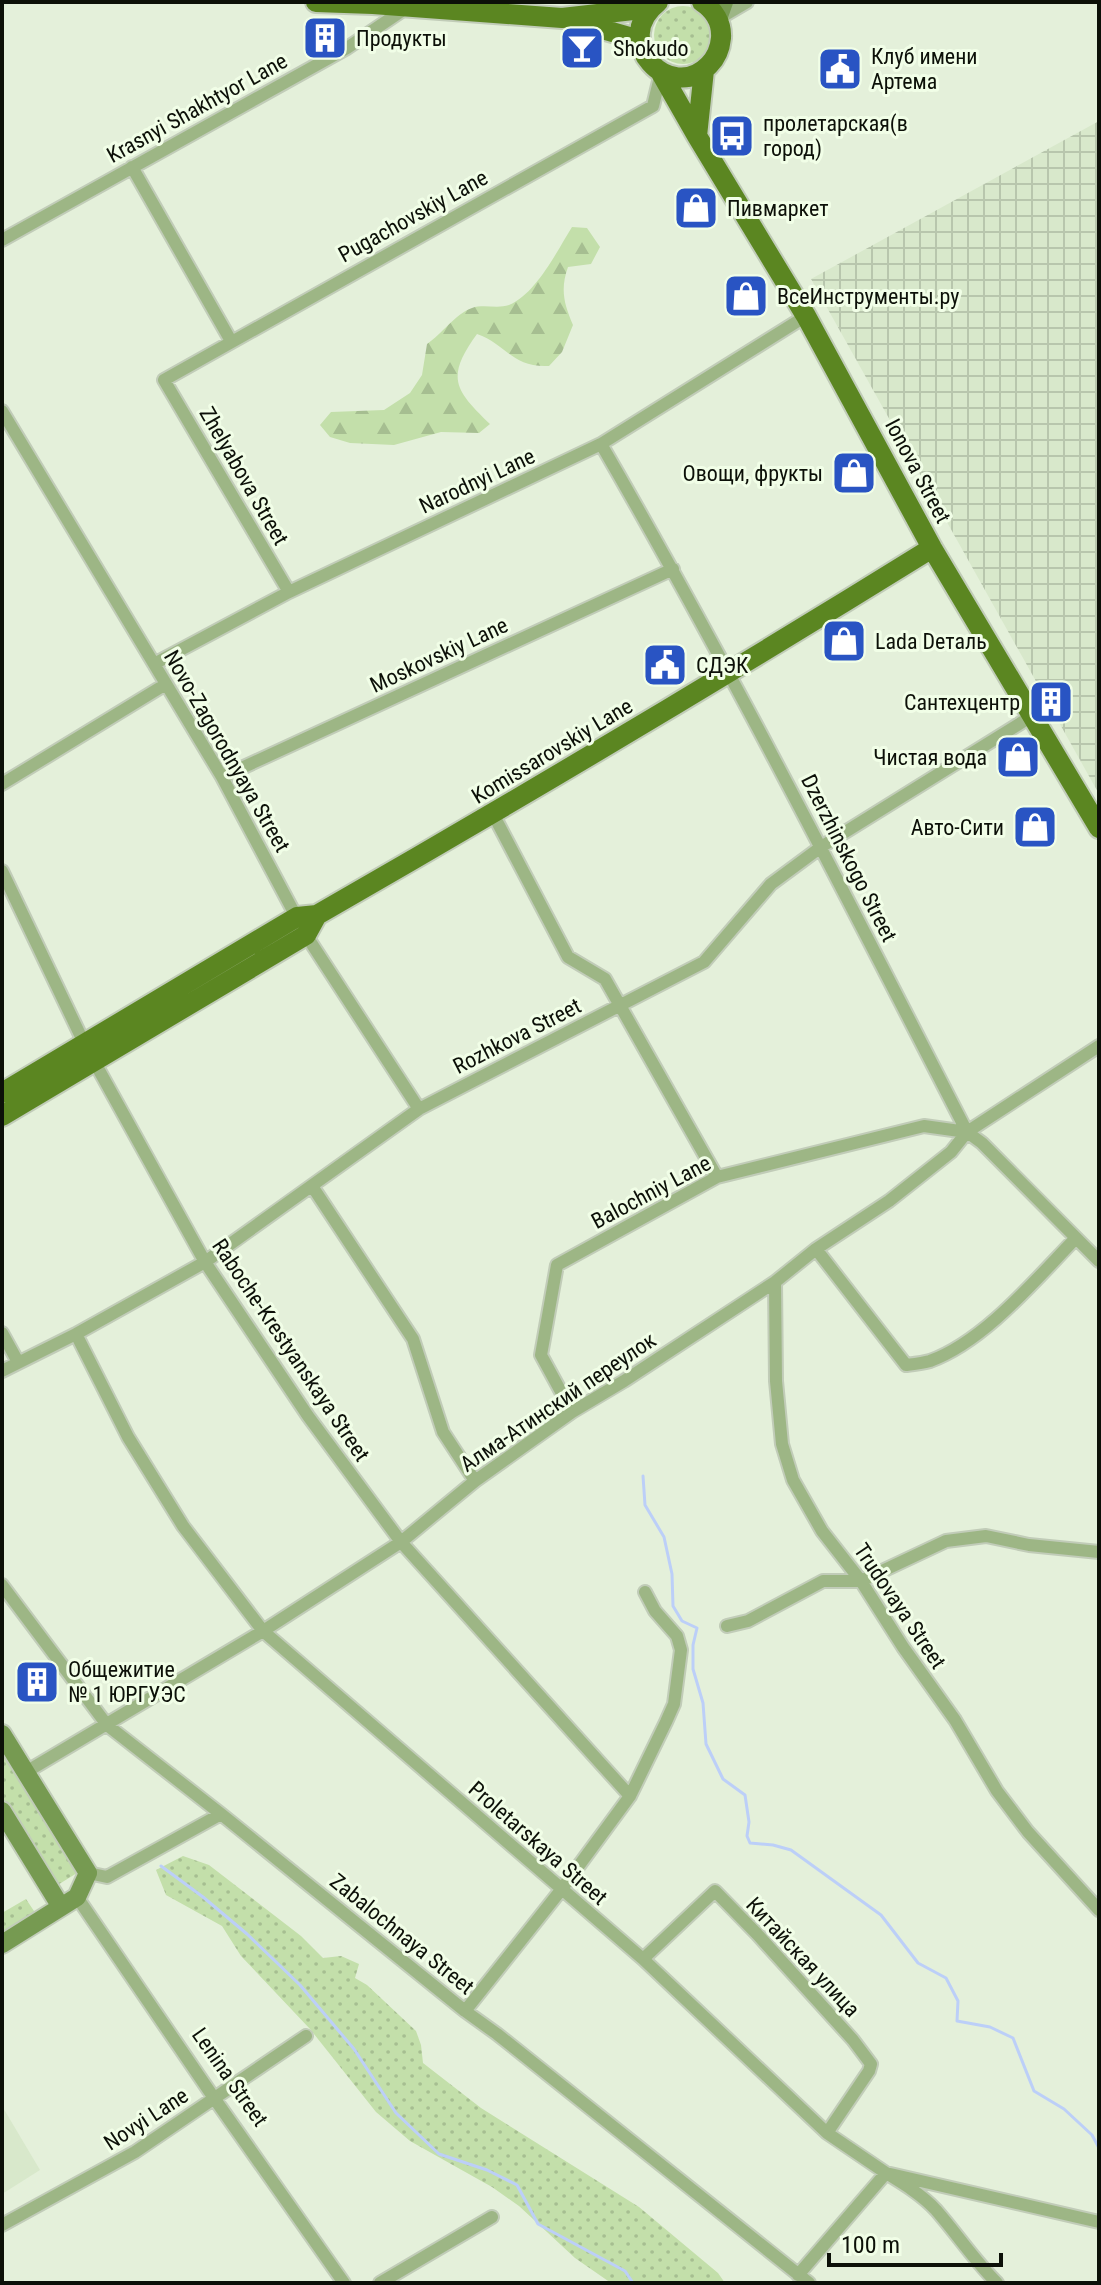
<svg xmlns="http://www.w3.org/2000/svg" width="1101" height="2285" font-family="'Roboto Condensed',sans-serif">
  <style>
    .built { fill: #d8e8cb }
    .industrial { fill: url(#industrial-grid) }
    .grass { fill: url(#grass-dots) }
    .forest { fill: url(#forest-firs) }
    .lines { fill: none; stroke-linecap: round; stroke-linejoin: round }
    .stream { stroke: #bccff8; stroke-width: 3 }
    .street-casing { stroke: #c1ccb8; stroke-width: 16 }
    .secondary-casing { stroke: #c1ccb8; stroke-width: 22 }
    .primary-casing { stroke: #c1ccb8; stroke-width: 24 }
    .street { stroke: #9db685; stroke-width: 12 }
    .secondary { stroke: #769a51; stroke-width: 18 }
    .primary { stroke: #5b8621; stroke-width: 20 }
    .labels { text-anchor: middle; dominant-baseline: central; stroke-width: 6; stroke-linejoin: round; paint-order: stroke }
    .poi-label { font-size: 22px; fill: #0c1008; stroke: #f1fee7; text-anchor: start }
    .street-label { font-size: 22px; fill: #0c1008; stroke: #f1fee7 }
  </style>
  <defs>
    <pattern id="industrial-grid" width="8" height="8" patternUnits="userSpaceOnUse" patternTransform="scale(2)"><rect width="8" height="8" fill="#d8e8cb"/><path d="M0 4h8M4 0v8" fill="none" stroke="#b8c6ad"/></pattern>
    <pattern id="grass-dots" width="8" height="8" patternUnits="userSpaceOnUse" patternTransform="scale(2)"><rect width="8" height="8" fill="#c3dfaa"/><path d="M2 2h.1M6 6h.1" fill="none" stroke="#a6be91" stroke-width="1.8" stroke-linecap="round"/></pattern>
    <pattern id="forest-firs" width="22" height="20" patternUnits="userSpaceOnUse" patternTransform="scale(2)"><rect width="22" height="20" fill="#c3dfaa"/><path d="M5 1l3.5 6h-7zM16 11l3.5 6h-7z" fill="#a6be91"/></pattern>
  </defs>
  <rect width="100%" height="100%" fill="#e4f0da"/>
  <path class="built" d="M2 2106 40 2170 2 2194Z"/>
  <path class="industrial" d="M1099 121V794L811 279Z"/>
  <path class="grass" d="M654 35a29 29 0 1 1 58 0a29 29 0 1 1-58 0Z
    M2 1752 77 1873 56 1886 2 1799Z
    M183 1856 209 1865 301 1936 323 1958 341 1956 359 1964 355 1978 367 1985 416 2031 421 2045 423 2063 481 2108 639 2207 718 2273 725 2283H611L575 2258 519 2206 492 2187 410 2141 376 2112 310 2029 241 1956 222 1926 166 1895 156 1870Z
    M26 1899 36 1914 2 1935V1913Z"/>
  <path class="forest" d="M572 227 587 228 600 247 591 264 568 267C560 289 564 304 573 325L562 352 549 366C512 368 506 344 477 334 445 378 455 390 490 424L479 433 441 432 394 445 350 443 330 437 320 425 331 412 384 410 410 393 422 375 427 344C442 334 455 314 472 308 483 304 498 309 509 305 536 294 557 251 572 227Z"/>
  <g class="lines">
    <path class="stream" d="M643 1476 645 1505 664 1537 672 1574 673 1606 682 1621 697 1628 693 1645V1669L703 1703 706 1744 723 1779 745 1795 749 1822 747 1836 750 1843 773 1845 791 1850 881 1915 918 1963 946 1978 958 2001 957 2021 990 2027 1013 2038 1034 2091 1064 2109 1092 2135 1099 2148
      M161 1866 203 1897 247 1934 300 1985 354 2049 396 2113 439 2154 487 2170 517 2185 538 2224 625 2271 633 2283"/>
    <g class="street-casing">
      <path id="street" d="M718 19 747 2
        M132 167 231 341
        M2 240 347 48 406 8
        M2 411 222 777 306 935 419 1109
        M601 444C731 669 848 900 967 1132L982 1143 1099 1261
        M289 592 164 380 653 106 661 73
        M154 664 289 592 601 444 806 316
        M222 777 673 569
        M2 784 166 684
        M493 814 568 957 605 979 717 1177
        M2 871 84 1043 205 1262 308 1416 401 1542 630 1796
        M312 1186 413 1339 443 1432 475 1481
        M816 1249 906 1365C914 1364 923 1363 930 1361 985 1341 1036 1279 1076 1238
        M775 1282 776 1381 782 1444 793 1480 822 1531 861 1581 903 1647 955 1720 997 1791 1028 1832 1099 1910
        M2 1333 18 1362
        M76 1334 128 1437 183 1526 263 1631 643 1959 827 2133 886 2173 1099 2222
        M2 1371 76 1334 205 1262 419 1109 704 962 771 884 821 847 1032 716
        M572 1412 541 1355 557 1265 717 1177 924 1126 967 1132
        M2 1585 107 1725 221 1814 465 2011 497 2034 809 2283
        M727 1626 748 1621 823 1581H861L946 1541 986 1536 1029 1545 1099 1552
        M26 1772 263 1631 401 1542 475 1481 572 1412 624 1381 775 1282 816 1249 889 1201 951 1152 967 1132 1099 1046
        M88 1873 107 1877 221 1814
        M77 1897 214 2098 344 2283
        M643 1959 715 1891 757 1934 853 2040 871 2064 869 2071 827 2133
        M465 2011 561 1890 630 1796 666 1722 674 1704 681 1650 677 1636 655 1611 645 1592
        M2 2225 135 2152 306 2036
        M798 2275 886 2173C904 2184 922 2195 936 2210 957 2234 974 2260 997 2283
        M380 2283 492 2217"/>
    </g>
    <g class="secondary-casing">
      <path id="secondary" d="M718 19 724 2
        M2 1734 88 1873 77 1897 2 1944
        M2 1811 61 1907"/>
    </g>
    <g class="primary-casing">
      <path id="primary" d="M316 2 373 4 562 18 651 8
        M658 2C609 40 670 105 709 65 716 58 720 49 721 38 722 23 714 10 702 2
        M574 21 640 40
        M661 73 697 136 806 316 932 548 1099 828
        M697 136 704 70
        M2 1093 297 917 317 915C524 796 729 674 932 548
        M2 1116 306 935 317 915"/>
    </g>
    <use href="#street" class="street"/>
    <use href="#secondary" class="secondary"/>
    <use href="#primary" class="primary"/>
  </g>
  <defs>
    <g id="building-square" transform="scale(2.3)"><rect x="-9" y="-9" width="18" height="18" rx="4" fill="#2954c3" stroke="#f1fee7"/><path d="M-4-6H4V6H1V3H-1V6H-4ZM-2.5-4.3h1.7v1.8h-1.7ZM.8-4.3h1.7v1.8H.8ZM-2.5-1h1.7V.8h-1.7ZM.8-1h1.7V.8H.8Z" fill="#fff"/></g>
    <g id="bar-square" transform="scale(2.3)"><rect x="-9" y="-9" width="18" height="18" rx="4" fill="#2954c3" stroke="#f1fee7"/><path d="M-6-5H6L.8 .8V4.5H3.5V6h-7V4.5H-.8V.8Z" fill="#fff"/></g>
    <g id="civic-square" transform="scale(2.3)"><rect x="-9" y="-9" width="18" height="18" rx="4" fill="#2954c3" stroke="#f1fee7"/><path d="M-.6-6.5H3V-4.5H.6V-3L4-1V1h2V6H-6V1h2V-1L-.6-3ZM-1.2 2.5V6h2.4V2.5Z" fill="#fff"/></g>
    <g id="bus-square" transform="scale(2.3)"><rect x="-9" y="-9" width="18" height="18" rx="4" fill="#2954c3" stroke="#f1fee7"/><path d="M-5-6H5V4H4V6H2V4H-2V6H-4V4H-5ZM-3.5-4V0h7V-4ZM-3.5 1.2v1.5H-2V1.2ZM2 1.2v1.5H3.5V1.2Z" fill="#fff"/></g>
    <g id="shop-square" transform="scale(2.3)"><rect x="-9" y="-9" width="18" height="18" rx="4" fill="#2954c3" stroke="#f1fee7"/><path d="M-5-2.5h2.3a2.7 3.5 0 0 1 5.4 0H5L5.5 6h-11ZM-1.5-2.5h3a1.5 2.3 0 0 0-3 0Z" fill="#fff"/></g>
  </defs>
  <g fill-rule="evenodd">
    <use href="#building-square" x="325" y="38"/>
    <use href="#bar-square" x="582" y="48"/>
    <use href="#civic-square" x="840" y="69"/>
    <use href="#bus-square" x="732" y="136"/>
    <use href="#shop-square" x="696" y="208"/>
    <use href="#shop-square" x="746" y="296"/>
    <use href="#shop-square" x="854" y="473"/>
    <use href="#shop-square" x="844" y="641"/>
    <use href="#civic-square" x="665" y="665"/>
    <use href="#building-square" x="1051" y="702"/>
    <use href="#shop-square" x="1018" y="757"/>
    <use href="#shop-square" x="1035" y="827"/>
    <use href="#building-square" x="37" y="1682"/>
  </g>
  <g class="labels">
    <g class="poi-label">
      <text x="356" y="38">Продукты</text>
      <text x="613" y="48">Shokudo</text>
      <text x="871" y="56">Клуб имени<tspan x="871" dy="25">Артема</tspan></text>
      <text x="763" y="123">пролетарская(в<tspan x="763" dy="25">город)</tspan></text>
      <text x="727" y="208">Пивмаркет</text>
      <text x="777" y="296">ВсеИнструменты.ру</text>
      <text x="823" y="473" text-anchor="end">Овощи, фрукты</text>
      <text x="875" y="641">Lada Dеталь</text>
      <text x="696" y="665">СДЭК</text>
      <text x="1020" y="702" text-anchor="end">Сантехцентр</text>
      <text x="987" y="757" text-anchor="end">Чистая вода</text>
      <text x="1004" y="827" text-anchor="end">Авто-Сити</text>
      <text x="68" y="1669">Общежитие<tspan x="68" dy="25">№ 1 ЮРГУЭС</tspan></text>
    </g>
    <g class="street-label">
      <text transform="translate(197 108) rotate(-29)">Krasnyi Shakhtyor Lane</text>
      <text transform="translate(413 216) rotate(-29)">Pugachovskiy Lane</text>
      <text transform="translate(918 471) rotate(62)">Ionova Street</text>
      <text transform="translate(244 476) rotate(60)">Zhelyabova Street</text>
      <text transform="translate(477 481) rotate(-25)">Narodnyi Lane</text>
      <text transform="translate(439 655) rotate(-25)">Moskovskiy Lane</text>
      <text transform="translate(227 751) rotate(60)">Novo-Zagorodnyaya Street</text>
      <text transform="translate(552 751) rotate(-31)">Komissarovskiy Lane</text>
      <text transform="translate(849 858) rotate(63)">Dzerzhinskogo Street</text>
      <text transform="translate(517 1036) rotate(-27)">Rozhkova Street</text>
      <text transform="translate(651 1192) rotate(-28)">Balochniy Lane</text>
      <text transform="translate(291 1350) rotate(56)">Raboche-Krestyanskaya Street</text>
      <text transform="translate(558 1402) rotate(-34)">Алма-Атинский переулок</text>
      <text transform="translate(900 1606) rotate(56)">Trudovaya Street</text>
      <text transform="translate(538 1843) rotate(41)">Proletarskaya Street</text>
      <text transform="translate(402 1934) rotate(39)">Zabalochnaya Street</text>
      <text transform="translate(803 1957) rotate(47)">Китайская улица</text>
      <text transform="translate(230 2077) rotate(55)">Lenina Street</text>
      <text transform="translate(146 2119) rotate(-33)">Novyi Lane</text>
    </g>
  </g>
  <rect width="1101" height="2285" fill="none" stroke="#0c1008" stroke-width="8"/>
  <path d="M829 2253v12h172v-12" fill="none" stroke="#0c1008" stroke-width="4"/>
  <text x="841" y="2253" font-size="24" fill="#0c1008" stroke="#f1fee7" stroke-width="6" paint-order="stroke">100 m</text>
</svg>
